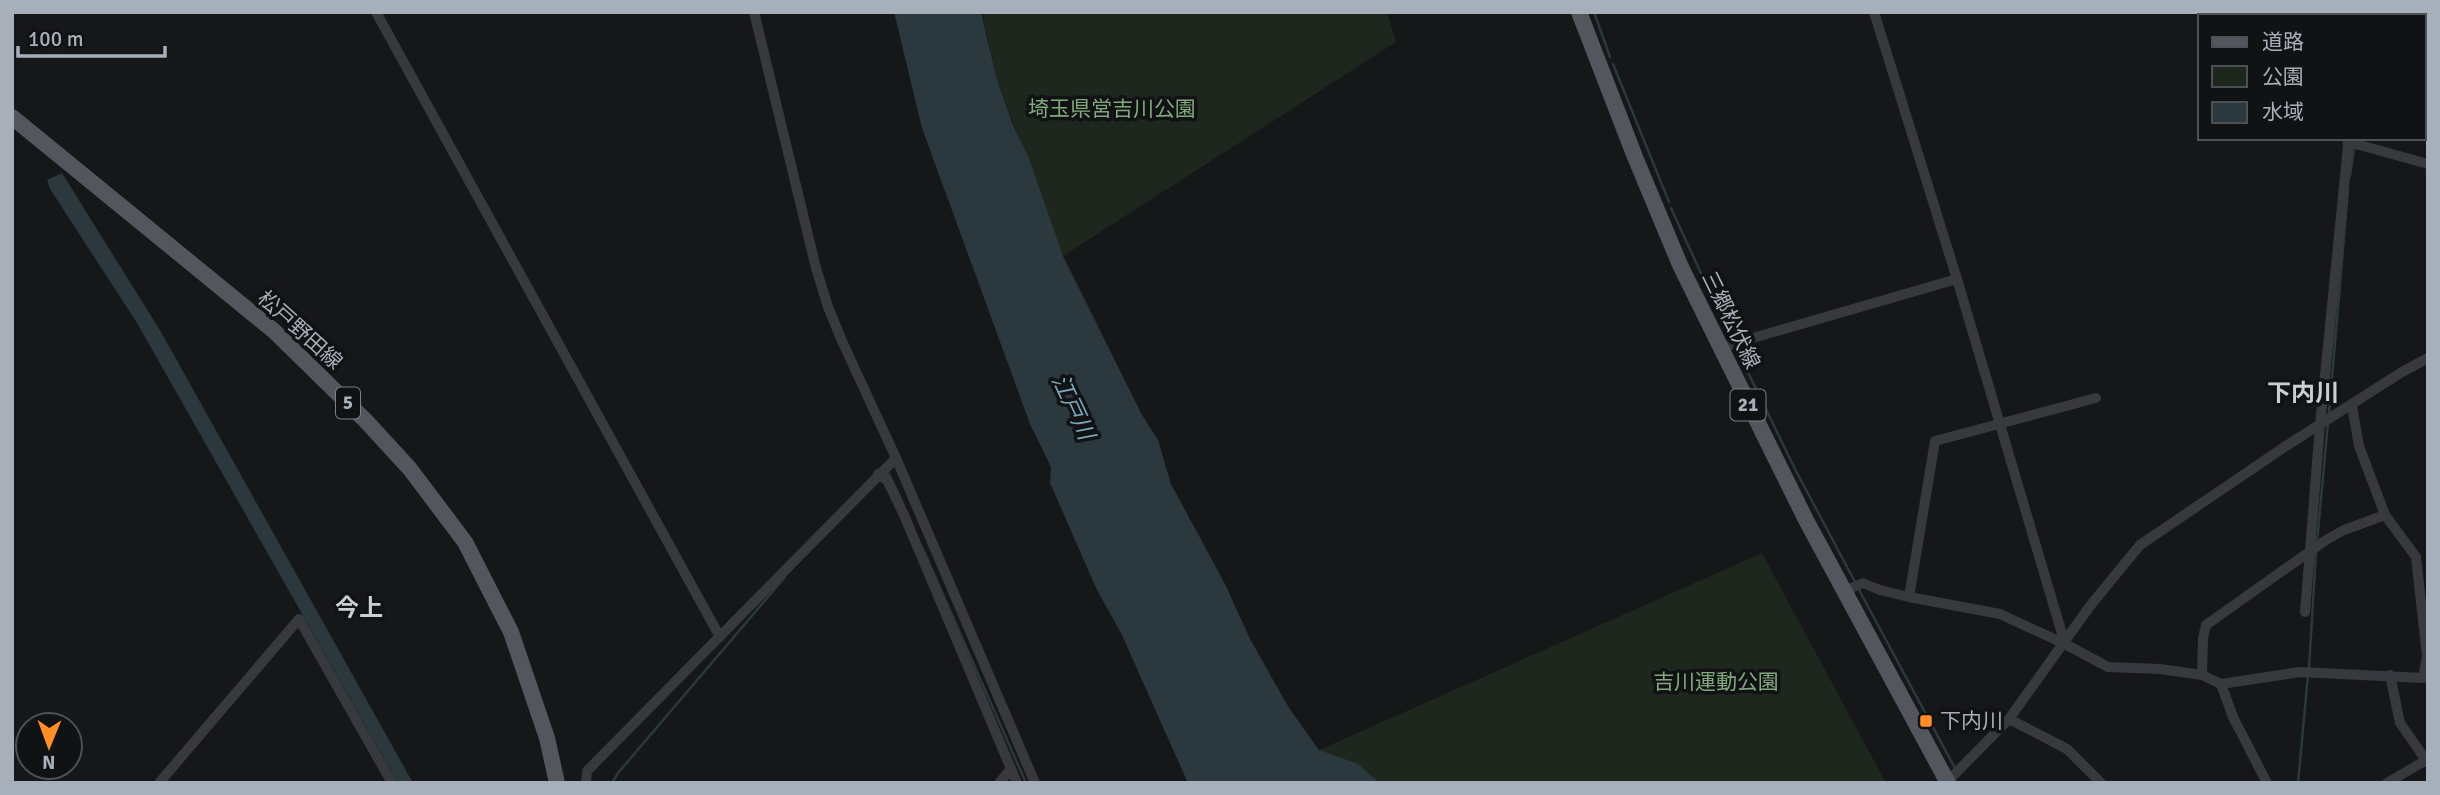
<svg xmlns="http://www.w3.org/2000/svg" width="2440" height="795" font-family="Signika,'Noto Sans JP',sans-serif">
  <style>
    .green { fill: #1e271e }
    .water { fill: #2b393e }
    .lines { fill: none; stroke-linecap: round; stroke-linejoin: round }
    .stream { stroke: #2b393e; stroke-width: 2.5 }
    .street { stroke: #37393e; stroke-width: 10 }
    .primary { stroke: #53575d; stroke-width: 16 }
    .poi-dot { fill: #ff8e28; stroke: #111214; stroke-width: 2.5 }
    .labels { text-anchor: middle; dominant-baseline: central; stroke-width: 7; stroke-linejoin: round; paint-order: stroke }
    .shield { fill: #111214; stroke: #7a8188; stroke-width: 2 }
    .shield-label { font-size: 19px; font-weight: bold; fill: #a7b0ba }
    .park-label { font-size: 21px; fill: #82a77c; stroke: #111214 }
    .street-label { font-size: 21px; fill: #a7b0ba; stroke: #111214 }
    .poi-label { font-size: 21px; fill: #a7b0ba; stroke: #111214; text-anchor: start }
    .water-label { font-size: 23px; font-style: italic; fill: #7ba7b8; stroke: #111214 }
    .quarter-label { font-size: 24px; font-weight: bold; fill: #c8ced5; stroke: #111214 }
  </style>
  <rect width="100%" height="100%" fill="#161719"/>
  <path class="green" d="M982 12H1387L1396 42 1063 256 997 80Z
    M1762 553 1886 783H1374L1319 750Z"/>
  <path class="water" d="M894 12H981L997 80 1013 125 1028 156 1063 256 1142 415 1158 440 1171 484 1225 584 1250 639 1289 708 1319 750 1358 764 1379 783H1188L1121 633 1097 590 1050 483 1051 467 1030 424 922 128Z
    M62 173 161 332 413 783H398L137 323 50 189 47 180Z"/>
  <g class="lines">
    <path class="stream" d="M1594 12 1610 57
      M1613 64 1669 202
      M2350 176 2354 148
      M1671 208 1732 341
      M1737 350 1795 469 1855 582
      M2329 413 2348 190
      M888 472 902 501
      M2317 542 2328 423
      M923 549 1026 783
      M1858 588 1956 770
      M2309 668 2316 552
      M612 783 618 773 785 577
      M2298 783 2308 675"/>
    <path class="street" d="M376 12 720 637
      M754 12 816 268 828 307 842 341 896 458 1035 783
      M1874 12 1957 279 2065 644
      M2283 16 2288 12
      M2348 146 2356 144 2428 164
      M1723 349 1732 344 1957 279
      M878 474 887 480 904 515 1017 783
      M1844 591 1863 583 1880 590 1909 597 2000 614 2065 644 2108 667 2160 669 2202 675 2221 684 2300 672 2423 678 2427 656 2416 557 2385 515 2359 446 2352 406
      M1909 597 1935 441 2096 398
      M2305 612 2320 425 2348 146 2347 138
      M2202 675 2203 638 2206 625 2326 540 2344 530 2385 515
      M2390 675 2400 723 2428 763
      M2221 684 2233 717 2267 783
      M2009 719 2067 749 2101 783
      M1948 781 2009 719 2090 606 2140 545 2286 446 2402 372 2428 358
      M159 783 299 619 392 783
      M586 783 587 771 896 458
      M999 783 1010 770
      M2387 783 2428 759"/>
    <path class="primary" d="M1579 12 1635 157 1680 265 1806 520 1948 783
      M12 117 274 331 366 421 410 469 465 542 511 632 547 738 557 783"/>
  </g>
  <rect class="poi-dot" x="1919" y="714" width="14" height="14" rx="3.5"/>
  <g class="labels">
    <g class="shield">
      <rect x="336" y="387.5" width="24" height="31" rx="5"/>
      <rect x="1730.5" y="389.5" width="35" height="31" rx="5"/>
    </g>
    <g class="shield-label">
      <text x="348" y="403">5</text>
      <text x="1748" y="405">21</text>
    </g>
    <g class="park-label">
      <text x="1112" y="109">埼玉県営吉川公園</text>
      <text x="1716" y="682">吉川運動公園</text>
    </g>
    <g class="street-label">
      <text transform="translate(1731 320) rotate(64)">三郷松伏線</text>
      <text transform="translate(300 330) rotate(42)">松戸野田線</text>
    </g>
    <g class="poi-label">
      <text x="1940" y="721">下内川</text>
    </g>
    <g class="water-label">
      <text transform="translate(1073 407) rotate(65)">江戸川</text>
    </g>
    <g class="quarter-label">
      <text x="2303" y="393">下内川</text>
      <text x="359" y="608">今上</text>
    </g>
  </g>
  <rect width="2440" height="795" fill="none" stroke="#a7b0ba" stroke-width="28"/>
  <rect x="2198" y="14" width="228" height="126" fill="#111214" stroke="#4d5156" stroke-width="2"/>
  <rect x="2212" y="37" width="35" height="10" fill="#53575d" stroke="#4d5156" stroke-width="2"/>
  <text x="2262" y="49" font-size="21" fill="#a7b0ba">道路</text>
  <rect x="2212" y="66" width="35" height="21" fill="#1e271e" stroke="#4d5156" stroke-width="2"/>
  <text x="2262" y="84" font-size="21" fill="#a7b0ba">公園</text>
  <rect x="2212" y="102" width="35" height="21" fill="#2b393e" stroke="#4d5156" stroke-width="2"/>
  <text x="2262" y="119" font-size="21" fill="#a7b0ba">水域</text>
  <g transform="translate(49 746) rotate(181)"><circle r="33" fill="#111214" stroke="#4d5156" stroke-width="2"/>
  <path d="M0-5L12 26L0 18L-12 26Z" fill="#ff8e28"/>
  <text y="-10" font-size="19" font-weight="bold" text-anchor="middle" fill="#a7b0ba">N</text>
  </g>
  <path d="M18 46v10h147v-10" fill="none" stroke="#a7b0ba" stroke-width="3.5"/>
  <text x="28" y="46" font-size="21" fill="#a7b0ba" stroke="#111214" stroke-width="5" paint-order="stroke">100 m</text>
</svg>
